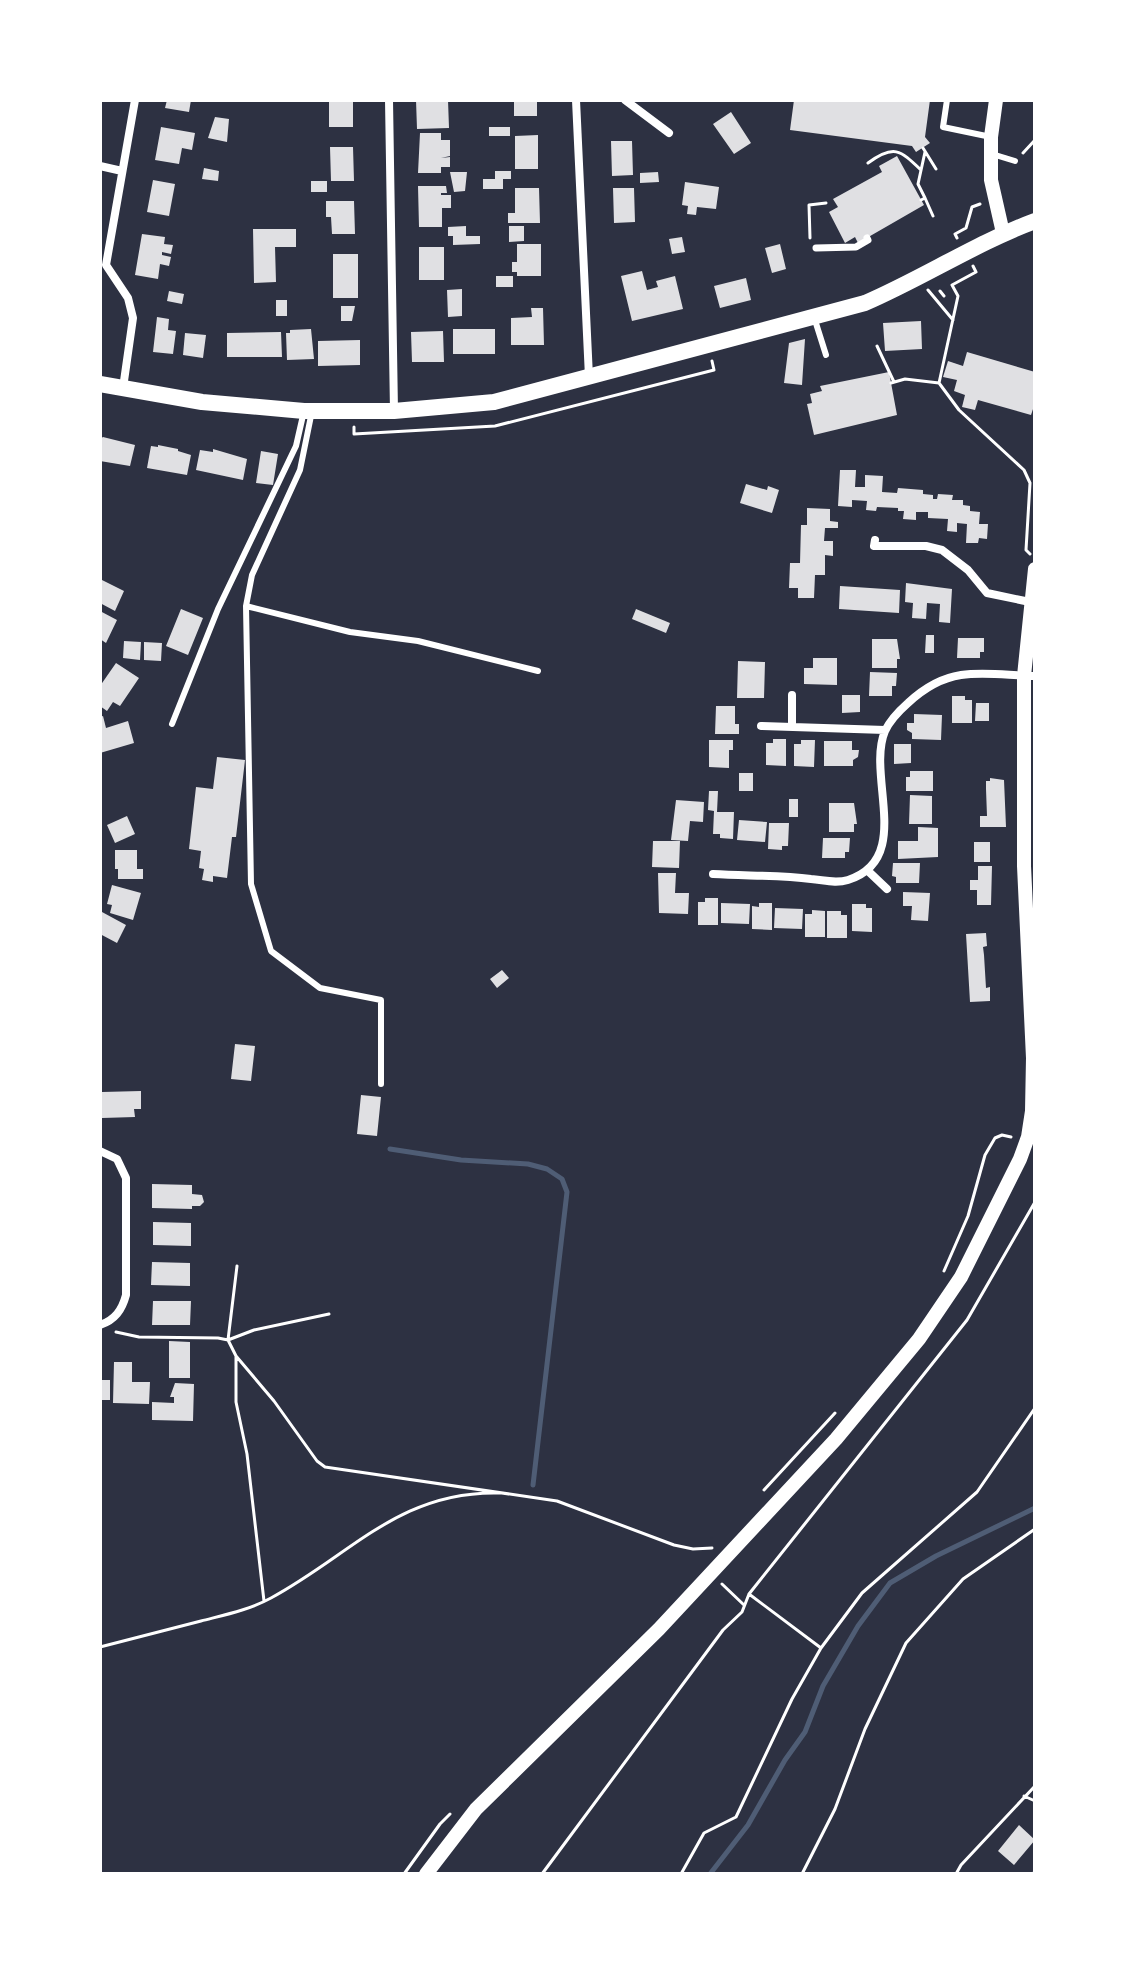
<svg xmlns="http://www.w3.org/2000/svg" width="1135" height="1974" font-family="'Varela Round',sans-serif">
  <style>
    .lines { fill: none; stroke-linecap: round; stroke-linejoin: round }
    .stream { stroke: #4f5d75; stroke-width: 5 }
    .building { fill: #e0e0e3 }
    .path { stroke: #fff; stroke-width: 3 }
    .service { stroke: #fff; stroke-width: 6 }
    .pedestrian { stroke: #fff; stroke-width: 7 }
    .minor { stroke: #fff; stroke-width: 8 }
    .tertiary { stroke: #fff; stroke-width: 14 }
    .secondary { stroke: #fff; stroke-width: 16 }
  </style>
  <rect width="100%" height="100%" fill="#2d3142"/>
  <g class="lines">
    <path class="stream" d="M390 1149 461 1160 528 1164 547 1169 562 1179 567 1192 533 1485
      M710 1874 748 1825 785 1760 805 1732 823 1686 858 1626 890 1583 936 1556 1035 1508"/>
  </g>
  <path class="building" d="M167 100H191L189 112 165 108Z
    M329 100H353V127H329Z
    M416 100H448L449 128 417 129Z
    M514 100H537V116H514Z
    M794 100H930L925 137 930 143 916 152 912 146 790 130Z
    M731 112 751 143 734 154 713 124Z
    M215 117 229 119 227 142 208 138Z
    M161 127 195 133 192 150 182 148 179 164 155 160Z
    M489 127H510V136H489Z
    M420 133H441V140H450V156L441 158 450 157V167H441V173H418Z
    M538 135V169H515V136Z
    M611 141H632L633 175 612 176Z
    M330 147H353L354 181H331Z
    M897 156 924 205 858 243 855 237 845 243 829 212 838 207 833 199 882 172 879 166Z
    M204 168 219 171 218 181 202 179Z
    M495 171H511V179H503V189H483V179H495Z
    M450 172H467L465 191 454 192Z
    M658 172 659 182 640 183V173Z
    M153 180 175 184 169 216 147 212Z
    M311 181H327V192H311Z
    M685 182 719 187 716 209 697 207 696 215 687 214 688 206 682 205Z
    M418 186H446L447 193H441V195H451V208H442V227H419Z
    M515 188H539L540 223H508V213H515Z
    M613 188H634L635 222 614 223Z
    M326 201H354L355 234H332L331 217H326Z
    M466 226V236H480V244L453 245V236H448V227Z
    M509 226H524V241L509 242Z
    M253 229H296V247H275L276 282 254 283Z
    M142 234 165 237 164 244 173 245 171 254 162 252V255L171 257 169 266 160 264 158 279 135 275Z
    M682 237 685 252 672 254 669 239Z
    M517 244H541V276H517V272H512V262H517Z
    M780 244 786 269 772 273 765 248Z
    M419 247H444V280H419Z
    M333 254H358V298H333Z
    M642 271 647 290 658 287 656 281 675 276 683 309 632 321 621 276Z
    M496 276H513V287H496Z
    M746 278 751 300 720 308 714 286Z
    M462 289V316L448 317 447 290Z
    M169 291 184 294 182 304 167 301Z
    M276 300H287V316H276Z
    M341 306H355L352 321H341Z
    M531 308H543L544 345H511V318L532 317Z
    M157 317 169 319 168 330 176 331 173 354 153 352Z
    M921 321 922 349 885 351 883 323Z
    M311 329 314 359 287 360 286 333H290V330Z
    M453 329H495V354H453Z
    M443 331 444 362H412L411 332Z
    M281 332 282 357H227V333Z
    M185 333 206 335 203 358 183 355Z
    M805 339 802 385 784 383 789 343Z
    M360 340V365L318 366V341Z
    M967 352 1035 372V403L1031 415 978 400 975 410 962 407 965 395 954 391 957 380 943 377 948 361 963 366Z
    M889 372 897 415 814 435 807 404 812 403 810 394 822 391 820 386Z
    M103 437 135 445 130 466 100 461V439Z
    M158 445 178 449V451L191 455 187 475 147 468 151 446 158 447Z
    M213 449 247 459 243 480 196 470 200 450 213 452Z
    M261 451 278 454 273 485 256 483Z
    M840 470H856L855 487H865V475L883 476 882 492 897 493 898 488 923 490V494L933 495V499H937L938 494 953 495 952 500H963V505L970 506V511L980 512 979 524H988L987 539 979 538 978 543H966L967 524 957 523V532L947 531 948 519 928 518V512H916V520L903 519 904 511H898V508L877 507 876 511 866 510 867 501 852 500V507L838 506Z
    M746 484 767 490 768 486 779 490 772 513 740 503Z
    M807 508 830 509V521L838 522V528H825L824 541H833V556L825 555V575H815L814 598H798V588H789L790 563H800L801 525H807Z
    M100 579 124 591 115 611 100 603Z
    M906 583 952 589 950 623 939 622 940 604 927 603 926 619 912 618 913 603 905 602Z
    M840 586 900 590 899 613 839 609Z
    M181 609 203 618 188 655 166 646Z
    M636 609 670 623 666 633 632 619Z
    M100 611 117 620 106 643 100 639Z
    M926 635H934V653H925Z
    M958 638H984V652H980V658H957Z
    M872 639H897L900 659H897V668H872Z
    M124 641 141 642 140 660 123 658Z
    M144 642 162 643 161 661 144 660Z
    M813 658H837V685L804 684V668H813Z
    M738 661 765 662 764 698H737Z
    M116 663 139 678 120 706 113 702 107 711 100 706V686Z
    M870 672 897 673 896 686H892V696H869Z
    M842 695H860V712L842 713Z
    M952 696H965V700H972V723H952Z
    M976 703H989V721H975Z
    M716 706H735V724H739V734H715Z
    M914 714 942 715 941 740 912 739V733L907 730V723H914Z
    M103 716 106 728 128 721 134 743 100 753V717Z
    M773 739H786V766L766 765V743H773Z
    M709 740H733V750H729V768L709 767Z
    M801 740H815L814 767 794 766V744H801Z
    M824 741H852V750H859L858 757 853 760V766H824Z
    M894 744H911V763L894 764Z
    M217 757 245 760 236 837H232L227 878 213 876V882L202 880 204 869 199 868 201 851 189 849 196 787 213 789Z
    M910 771H933V791H906V777H910Z
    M739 773H753V791H739Z
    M990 778 1004 780 1006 827H980V816H987L986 789V781H990Z
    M709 791H718L717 812H734L733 839 720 838V834H713L714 811 708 810Z
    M910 795 932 796V824H909Z
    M789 799H798V817H789Z
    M676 800 704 802 703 822 690 821 688 841 671 840Z
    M829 803H854L857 824H854V832H829Z
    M127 816 135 834 115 843 107 825Z
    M739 820 767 822 765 842 737 840Z
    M769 823H789L788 846H782V850L768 849Z
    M918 827 938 828V857L898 859V841H918Z
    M823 838H850L849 852H845V858H822Z
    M653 841H680L679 868 652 867Z
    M974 842H990V862H974Z
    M115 850H137V869H143V879H118V869H115Z
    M893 863H920L919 883H896V877L892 876Z
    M978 866H992L991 905H977V890H970V880H978Z
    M658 873H676L675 893H689L688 914 659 913Z
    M112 885 141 893 133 920 110 913 112 905 107 904Z
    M903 892 930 893 928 921 911 920 912 906H903Z
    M705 898H718V925H698V902H705Z
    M721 903 750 904 749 924 721 923Z
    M759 903H772V930L752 929V906L759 907Z
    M852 904H866V908H872V932L852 931Z
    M775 908 803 909 802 929 774 928Z
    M812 910 825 911V937H805V914H812Z
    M827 911H841V915H847V938H827Z
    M102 912 126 925 117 943 100 934Z
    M986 933 987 946 983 947 984 955 986 988 990 987V1001L970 1002 966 934Z
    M502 970 509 978 497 988 490 979Z
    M235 1044 255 1046 251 1081 231 1079Z
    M141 1091V1109H134L135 1117 102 1118V1092Z
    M361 1095 381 1097 377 1136 357 1134Z
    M152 1184 192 1185V1194L202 1195 204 1202 200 1206H192V1209L152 1208Z
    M153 1222 191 1223V1246L153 1245Z
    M152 1262 190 1263V1286L151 1285Z
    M153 1301H191L190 1325H152Z
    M169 1341 190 1342V1378H169Z
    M114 1362H132V1382H150L149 1404 113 1403Z
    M100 1380H110V1400H100Z
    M175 1383 194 1384 193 1421 152 1420V1402L174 1403V1397H170Z
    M1019 1825 1035 1840 1014 1865 998 1851Z"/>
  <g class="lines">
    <path class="path" d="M923 148 936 169
      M1023 153 1035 140
      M868 163C894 144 900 150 921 170
      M925 198 933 216
      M921 200 925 198 918 184 925 152
      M810 238 809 205 826 203
      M957 238 955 234 966 228 972 207 980 204
      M973 266 976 272 952 285 958 296 939 383 959 410 1024 470 1030 483 1026 550 1030 554
      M928 290 953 320
      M940 291 944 296
      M877 346 894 382
      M891 383 905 379 939 383
      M354 427V434L495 426 714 370 712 361
      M237 1266 228 1340 254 1330 329 1314
      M944 1271 968 1216 985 1155 995 1138 1002 1135 1011 1137
      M116 1332 139 1337 218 1338 228 1340 236 1356 274 1401 317 1461 325 1467 557 1501 674 1545 693 1549 712 1548
      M236 1356V1402L247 1454 264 1601
      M764 1490 835 1413
      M722 1584 744 1605
      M100 1647C134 1638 167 1630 201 1621 224 1615 249 1610 271 1598 351 1555 400 1490 500 1493
      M821 1648 862 1593 977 1492 1035 1408
      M1024 1796 1035 1801
      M404 1874 440 1824 450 1814
      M542 1874 723 1630 742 1612 749 1594 967 1320 1035 1202
      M681 1874 704 1833 736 1817 792 1699 821 1648 749 1594
      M802 1874 835 1809 865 1729 906 1643 963 1579 1035 1529
      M956 1874 961 1865 1035 1786
      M1033 1874 1035 1871"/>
    <path class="service" d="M947 100 943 127 991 137
      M992 154 1015 161
      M814 317 826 355
      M312 411 300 470 252 575 246 606 251 884 271 951 320 988 381 1000V1084
      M246 606 350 632 418 641 538 671
      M172 724 218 609 296 446 304 411"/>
    <path class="pedestrian" d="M816 248 856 247 868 240 867 238"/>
    <path class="minor" d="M389 100 394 411
      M576 100 589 377
      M625 100 669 133
      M100 166 122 171
      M123 388 133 318 128 298 106 265 135 100
      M875 540 874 546H926L942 550 968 570 987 593 1030 602
      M792 695V726
      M761 726 885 730
      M867 870 887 889
      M713 874C746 876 779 875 811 879 824 880 835 884 848 880 914 859 866 776 885 731 890 720 899 711 908 703 923 689 941 678 961 675 986 671 1011 676 1035 676
      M100 1151 117 1159 126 1178V1295C122 1310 115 1320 100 1325"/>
    <path class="tertiary" d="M996 100 991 137V180L1003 233
      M426 1874 476 1809 659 1629 836 1439 919 1339 961 1277 1020 1159 1028 1137 1032 1111 1033 1058 1024 866V676L1035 569"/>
    <path class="secondary" d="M100 384 202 402 304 411H394L494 402 865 303C923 278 976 243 1035 221"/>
  </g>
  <rect width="1135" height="1974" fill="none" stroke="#ffffff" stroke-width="204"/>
</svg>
